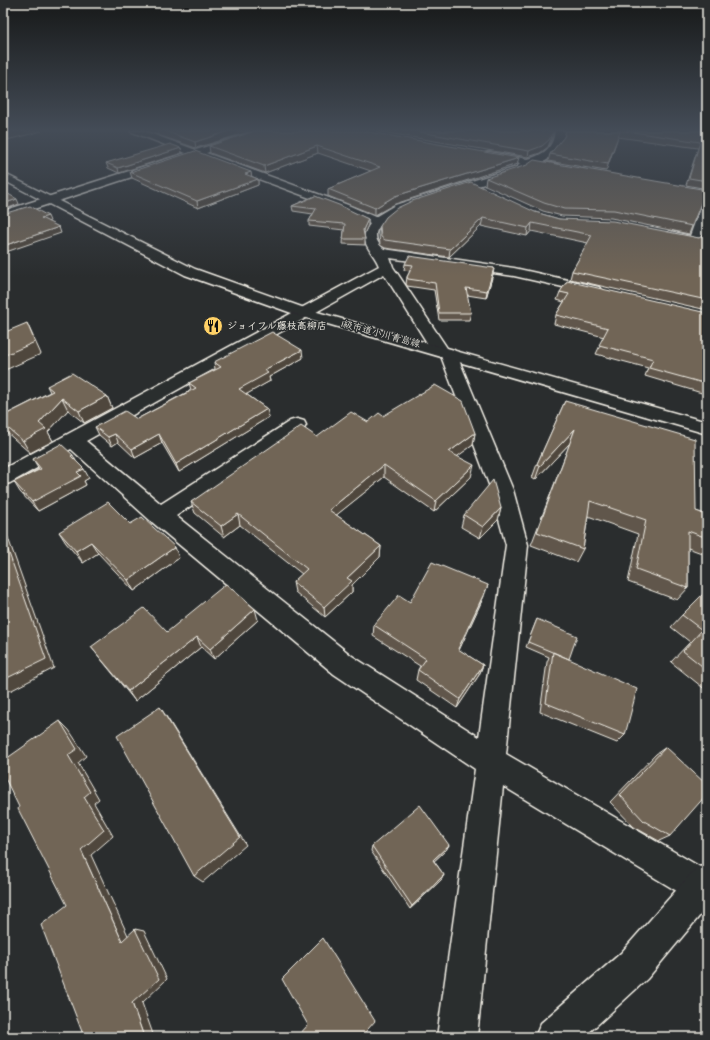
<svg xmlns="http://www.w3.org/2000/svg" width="710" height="1040" font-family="'Architects Daughter','Klee One',sans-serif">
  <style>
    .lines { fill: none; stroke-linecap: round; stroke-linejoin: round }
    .street-casing { stroke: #f4f1e8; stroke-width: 3 }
    .secondary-casing { stroke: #f4f1e8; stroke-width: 3 }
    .street { fill: #2a2d2e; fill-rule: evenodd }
    .secondary { fill: #2a2d2e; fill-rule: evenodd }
    .wall { fill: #61574b; stroke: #f4f1e8 }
    .shaded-wall { fill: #4f473d; stroke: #f4f1e8 }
    .building { fill: #716557; stroke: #f4f1e8 }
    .labels { text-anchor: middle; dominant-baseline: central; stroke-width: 3; stroke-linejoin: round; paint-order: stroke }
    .far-poi-label { font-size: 10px; font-weight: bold; fill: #f4f1e8; stroke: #2a2d2e; text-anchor: start }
    .far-street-label { font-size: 10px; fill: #f4f1e8; stroke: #2a2d2e }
  </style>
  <rect width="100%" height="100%" fill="#2a2d2e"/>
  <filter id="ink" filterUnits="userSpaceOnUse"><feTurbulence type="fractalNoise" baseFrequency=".025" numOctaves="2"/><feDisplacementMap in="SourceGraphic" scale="8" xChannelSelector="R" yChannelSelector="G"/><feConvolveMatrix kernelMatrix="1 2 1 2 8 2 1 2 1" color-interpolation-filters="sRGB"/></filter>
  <g filter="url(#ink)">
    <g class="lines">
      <g class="street-casing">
        <path id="street" d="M130 131H144L196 150 256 131H270L206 153 348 205 375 217 395 205 517 167 524 160C541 156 553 150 555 131H565C563 147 547 166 530 166L525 171C503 178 482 185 461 191 444 197 348 219 384 249L514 268 599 287 601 290 599 293 594 294 514 276 390 258 393 267 447 348 454 350 456 353 513 490 528 545 506 754 707 871V902L702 904 690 899 503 786 477 1037H437L475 769 334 674 152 522 71 449 10 483 3 485V469L379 266C373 250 356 242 370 224L340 209 196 156 3 219V211L186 153ZM384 274 434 354 441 356 491 490 506 545 479 737 352 656 176 516 304 429 306 425 304 421 297 419 290 421 161 504 86 441Z
          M707 203V224L700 244 695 245 666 238 664 235 670 231 690 236 701 206Z"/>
      </g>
      <g class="secondary-casing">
        <path id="secondary" d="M489 152 559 165 564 168 559 171 485 157 484 155 485 153Z
          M3 173 195 269 310 310 707 422V434L300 316 185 275 3 180Z
          M707 864V907L647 979 584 1037H535L541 1023 621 953 695 869Z"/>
      </g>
      <use href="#street" class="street"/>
      <use href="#secondary" class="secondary"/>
    </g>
    <path class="wall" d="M157 131H251L196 148 158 135Z
      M255 131 517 164 395 204 375 215 328 196V189L371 171 318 153 265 173 210 153 209 146Z
      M376 131H554L548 147 540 153 528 157Z
      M566 131H707V189L686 185 698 148 618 137 606 171 548 161 550 154 564 137Z
      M181 148 182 153 119 173 108 168 106 163Z
      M130 172 251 176 258 179V185L198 208 132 178Z
      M486 178 700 205 689 234 611 218 562 216 543 211 485 185Z
      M315 196 368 219V225L364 234 365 239V245L343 244 344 230 309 226V221L313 214 293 211 292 206Z
      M535 212 559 219 699 238 705 234 707 228V310L570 279 572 271 588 243 531 231 527 236 481 226 449 257 385 248 380 245 379 234 380 226Z
      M405 264 494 268 493 274 486 298 467 295 471 313 469 320H439L434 290 407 286 406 284 407 277 410 271 404 270Z
      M560 292 707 313V391L705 394 645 376 648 368 596 354 604 337 554 324 556 315 564 302 557 300Z
      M303 358 269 377 270 381 246 394 267 409 269 417 179 472 162 443 135 458 118 442 112 446 99 435 95 427 137 419 191 390 189 383 215 369 214 362Z
      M47 386 107 396 112 408 84 423 68 410 48 432 53 441 30 453 5 431 3 428V416L50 392Z
      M565 401 696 511 707 515V555L688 548V588L677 600 628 582 638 534 588 516 583 549 576 562 531 545 570 443 535 480 532 478 537 464Z
      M383 416 475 433 473 445 457 456 471 477 434 512 384 477 336 515 381 546 380 557 352 585V592L325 617 295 592 293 582 302 574 240 525 224 537 195 513 191 502 317 437 368 422Z
      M73 455 76 461 89 478 84 481 86 485 38 511 20 492 14 482 39 469 33 459Z
      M501 508 498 520 480 538 461 527 464 515Z
      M130 524 179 558 134 591 98 553 83 563 66 543 59 532Z
      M707 590V691L671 662 690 642 671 627 682 615Z
      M484 596 459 650 483 665 479 675 457 708 416 680 418 670 420 666 373 636 374 625 410 602Z
      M537 619 569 659 625 735 617 743 540 712 547 662 549 657 526 647Z
      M258 620 214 659 201 647 135 701 91 647 167 632Z
      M666 747 670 836 659 841 634 827 610 802 656 754Z
      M449 845 446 850 434 861 444 875 441 880 410 909 371 851 372 846Z"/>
    <path class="shaded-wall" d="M10 131H42L3 141V133Z
      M229 131H251L196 148 195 142Z
      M553 131H554L548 147 540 153 528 157 529 151Z
      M317 146 318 153 265 173 264 166Z
      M181 148 182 153 119 173 118 168Z
      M519 158 517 164 395 204 375 215V208L395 196Z
      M251 172 252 178 245 174Z
      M258 179V185L198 208 197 201Z
      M707 196V202L700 205 703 198Z
      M17 199 19 204 3 210V204Z
      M48 216 50 221 44 223 41 218Z
      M483 218 481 226 449 257 450 249Z
      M368 219V225L363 236V230Z
      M532 223 531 231 527 236 528 228Z
      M59 227 61 233 3 253V246Z
      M494 268 493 274 486 298 487 291Z
      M27 323 41 354 3 371V356Z
      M302 350 303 358 269 377 270 381 240 398 239 389 264 370Z
      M107 396 112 408 84 423 79 411Z
      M62 398 68 410 48 432 53 441 30 453 23 441Z
      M267 409 269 417 179 472 176 464Z
      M575 429 570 443 535 480 540 466Z
      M475 433 473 445 447 464 449 452Z
      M115 434 118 442 112 446 108 437Z
      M159 434 162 443 135 458 132 449Z
      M384 465V477L329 521V510Z
      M474 465 471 477 434 512 436 501Z
      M84 469 89 478 84 481 86 485 38 511 32 502 77 472Z
      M501 508 498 520 480 538 483 527Z
      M238 514 240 525 224 537 221 526Z
      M3 529 7 535 54 668 10 691 3 685Z
      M91 542 98 553 83 563 76 551Z
      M381 546 380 557 352 585V592L325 617 324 607 347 578Z
      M175 547 179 558 134 591 128 580Z
      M488 585 484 596 455 659 458 649Z
      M255 609 258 620 214 659 210 649Z
      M197 637 201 647 135 701 128 691Z
      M483 665 479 675 457 708 460 699Z
      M160 707 168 719 246 845 203 882 194 876Z
      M60 721 69 730 86 756 78 763 99 799 94 803 113 836 91 855 131 942 122 941 81 850 84 797 68 755Z
      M449 845 446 850 430 865 433 860Z
      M444 875 441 880 410 909 412 906Z
      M135 929 144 931 167 979 142 1003 154 1037H144L132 1003Z"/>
    <path class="building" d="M3 131H10L3 133Z
      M165 131H229L195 142Z
      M255 131H363L519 158 395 196 375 208 328 189 380 167 317 146 264 166 209 146Z
      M414 131H553L549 140 542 146 529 151Z
      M566 131H620L608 164 550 154 564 137Z
      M626 131H707V181L689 178 700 142Z
      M170 144 181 148 118 168 106 163Z
      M195 151 251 172 245 174 258 179 197 201 130 172Z
      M534 160 707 190V196L703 198 692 226 614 210 564 209 544 203 486 178 527 165Z
      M471 182 535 212 559 219 613 221 699 238 706 234 707 231V300L572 271 592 235 532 223 528 228 483 218 450 249 385 240 381 237 380 226 386 217 397 208 412 201Z
      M3 191 17 199 3 204Z
      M315 196 339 205 368 219 363 230 365 239H343L345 224 309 221 316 209 292 206Z
      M30 206 48 216 41 218 59 227 3 246V214Z
      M409 256 494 268 487 291 466 288 471 313H439L435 283 408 279 407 277 413 265 405 264Z
      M567 281 707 313V384L649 368 653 359 599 345 608 328 556 315 569 294 560 292Z
      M27 323 35 342 3 356V333Z
      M272 332 302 350 264 370 268 373 239 389 267 409 176 464 159 434 132 449 115 434 108 437 95 427 125 411 137 419 196 388 189 383 221 367 214 362Z
      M72 373 107 396 79 411 62 398 39 423 46 429 23 441 3 424V416L53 391 47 386Z
      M435 385 463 401 475 433 449 452 474 465 436 501 384 465 329 510 381 546 347 578 352 581 324 607 293 582 307 569 238 514 221 526 191 502 301 426 317 437 351 412 368 422 379 413 383 416Z
      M565 401 695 439 696 511 707 515V538L688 531V588L636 569 646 520 590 501 583 549 537 532 575 429 540 466 537 464Z
      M61 444 73 455 71 456 84 469 77 472 81 476 32 502 14 482 41 469 33 459Z
      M493 480 501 508 483 527 464 515Z
      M108 502 130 524 142 517 175 547 128 580 91 542 76 551 59 532Z
      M3 536 46 659 3 680Z
      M432 562 488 585 458 649 483 665 460 699 418 670 426 659 374 625 399 595 410 602Z
      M226 584 255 609 210 649 197 637 128 691 91 647 144 608 167 632Z
      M707 590V670L683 651 702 630 682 615Z
      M537 619 577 636 569 659 528 642Z
      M553 652 637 689 625 735 546 703Z
      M160 707 240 837 194 876 117 736Z
      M60 721 77 749 68 755 90 792 84 797 104 830 81 850 122 941 135 929 159 979 132 1003 144 1037H84L41 925 67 905 18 809 19 807 3 774V761Z
      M666 747 707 785V794L670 836 644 821 620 795Z
      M420 805 449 845 433 860 444 875 412 906 372 846Z
      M323 938 375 1021 361 1037H297L308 1025 282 979Z"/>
  </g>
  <linearGradient id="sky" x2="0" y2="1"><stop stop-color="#171919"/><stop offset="0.47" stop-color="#444c57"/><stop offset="1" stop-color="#444c57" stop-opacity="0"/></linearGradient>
  <rect width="710" height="277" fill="url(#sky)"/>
  <defs>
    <g id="restaurant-disc" transform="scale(1)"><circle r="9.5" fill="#ffd166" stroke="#2a2d2e"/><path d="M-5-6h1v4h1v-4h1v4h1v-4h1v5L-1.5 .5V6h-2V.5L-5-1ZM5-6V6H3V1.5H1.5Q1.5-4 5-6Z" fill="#111"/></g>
  </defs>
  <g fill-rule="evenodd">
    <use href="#restaurant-disc" x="213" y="326"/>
  </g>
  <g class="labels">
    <g class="far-poi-label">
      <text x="227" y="326">ジョイフル藤枝高柳店</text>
    </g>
    <g class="far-street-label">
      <text transform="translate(381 334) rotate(15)">1級市道小川青島線</text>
    </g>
  </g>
  <rect width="710" height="1040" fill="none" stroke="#2a2d2e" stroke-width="16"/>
  <rect x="8" y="8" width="694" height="1024" fill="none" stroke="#f4f1e8" stroke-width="1.5" filter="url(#ink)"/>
</svg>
